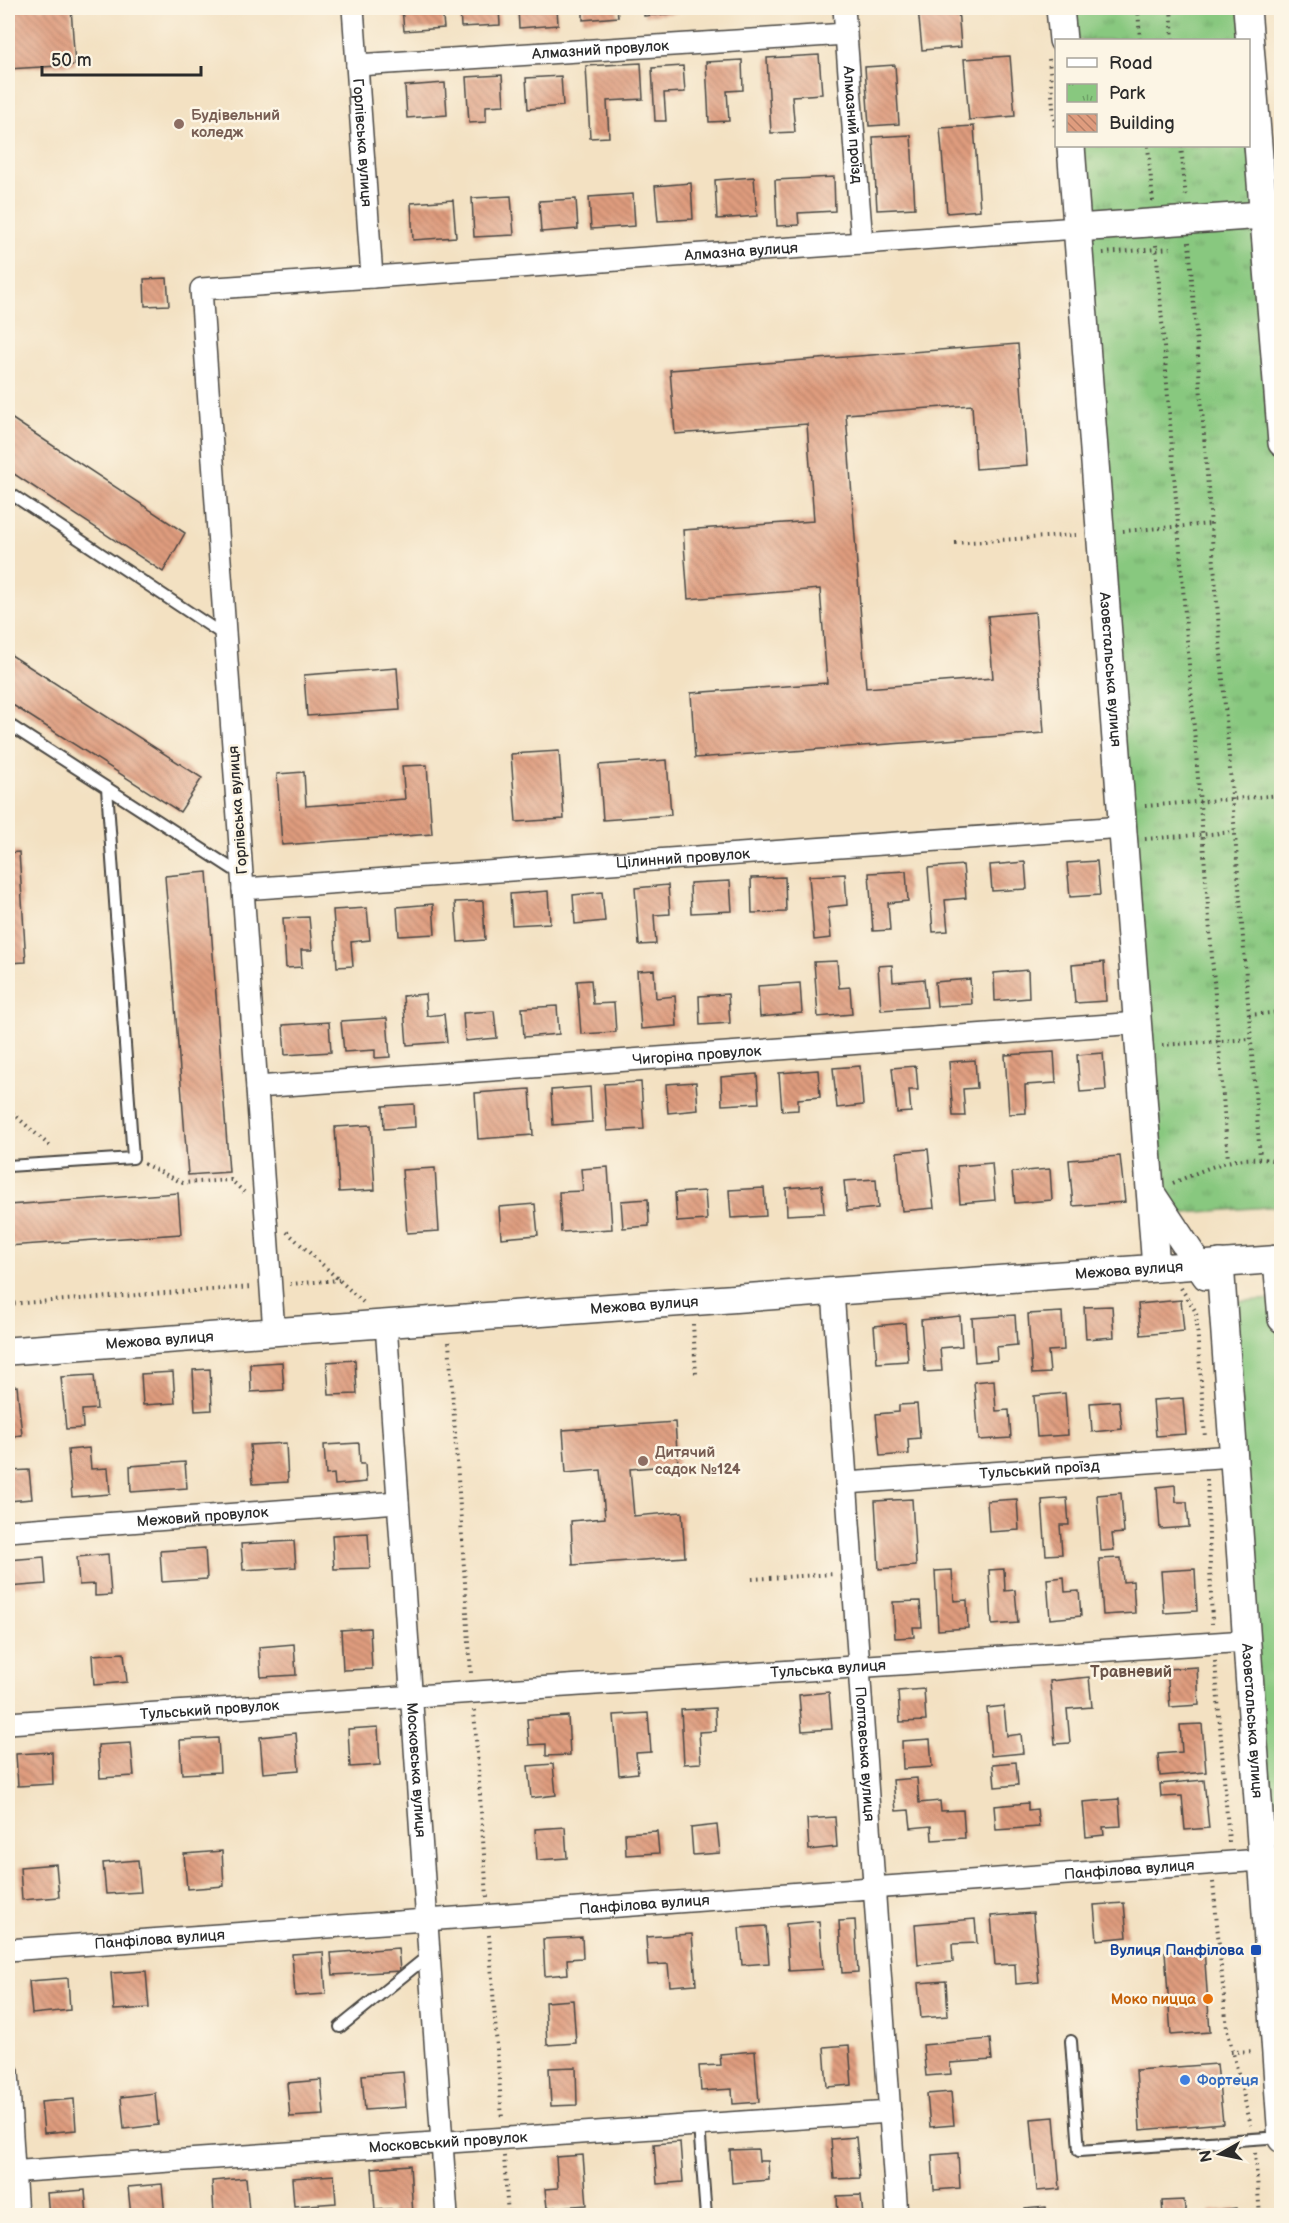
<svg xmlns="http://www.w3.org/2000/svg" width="1289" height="2223" font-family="'Balsamiq Sans',sans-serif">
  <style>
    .green { fill: #88c87f; stroke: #5a7a55; stroke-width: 1.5 }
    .park { fill: url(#park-tufts); stroke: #5a7a55; stroke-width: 1.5 }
    .building { fill: url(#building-back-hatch) }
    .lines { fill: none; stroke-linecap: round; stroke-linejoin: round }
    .service-casing { stroke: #494642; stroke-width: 14 }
    .minor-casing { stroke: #494642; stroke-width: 24 }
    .tertiary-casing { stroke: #494642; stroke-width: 30 }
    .path { stroke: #494642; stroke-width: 4; stroke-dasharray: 1.5 4.5; stroke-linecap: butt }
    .service { stroke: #fff; stroke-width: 10 }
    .minor { stroke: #fff; stroke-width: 21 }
    .tertiary { stroke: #fff; stroke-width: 27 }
    .education-dot { fill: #8d6e63; stroke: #fcf5e5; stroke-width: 2 }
    .transit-dot { fill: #1a4fb4; stroke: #fcf5e5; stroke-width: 2 }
    .food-dot { fill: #e8710a; stroke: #fcf5e5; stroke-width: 2 }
    .shop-dot { fill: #3f7fe0; stroke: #fcf5e5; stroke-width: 2 }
    .labels { text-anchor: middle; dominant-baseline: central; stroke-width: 5; stroke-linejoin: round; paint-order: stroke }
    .street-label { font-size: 15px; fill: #2b2b2b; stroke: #fcf5e5 }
    .education-label { font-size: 15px; font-weight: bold; fill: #785e54; stroke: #fcf5e5; text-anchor: start }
    .transit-label { font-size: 15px; font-weight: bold; fill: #164399; stroke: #fcf5e5; text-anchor: end }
    .food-label { font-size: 15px; font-weight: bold; fill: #c56008; stroke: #fcf5e5; text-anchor: end }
    .shop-label { font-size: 15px; font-weight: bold; fill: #366cbe; stroke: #fcf5e5; text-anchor: start }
    .neighbourhood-label { font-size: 16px; font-weight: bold; fill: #6a5348; stroke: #fcf5e5 }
  </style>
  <defs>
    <pattern id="park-tufts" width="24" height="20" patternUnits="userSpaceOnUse" patternTransform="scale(1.5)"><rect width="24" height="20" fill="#88c87f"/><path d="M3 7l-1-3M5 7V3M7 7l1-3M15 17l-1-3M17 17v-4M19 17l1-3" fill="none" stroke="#6fa368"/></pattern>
    <pattern id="building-back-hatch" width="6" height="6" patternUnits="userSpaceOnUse" patternTransform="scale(1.5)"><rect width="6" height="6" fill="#df9c7e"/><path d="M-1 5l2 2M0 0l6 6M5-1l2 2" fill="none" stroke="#b57f67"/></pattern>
  </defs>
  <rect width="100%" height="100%" fill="#fcf5e5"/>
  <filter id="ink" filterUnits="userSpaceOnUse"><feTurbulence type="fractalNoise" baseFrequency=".0167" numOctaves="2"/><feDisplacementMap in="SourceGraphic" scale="12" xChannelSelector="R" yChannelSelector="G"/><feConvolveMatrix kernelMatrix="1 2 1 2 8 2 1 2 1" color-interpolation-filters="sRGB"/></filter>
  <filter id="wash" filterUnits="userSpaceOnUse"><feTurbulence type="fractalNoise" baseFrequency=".008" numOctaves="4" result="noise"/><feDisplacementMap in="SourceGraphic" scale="24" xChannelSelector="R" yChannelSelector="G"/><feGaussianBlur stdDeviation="1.35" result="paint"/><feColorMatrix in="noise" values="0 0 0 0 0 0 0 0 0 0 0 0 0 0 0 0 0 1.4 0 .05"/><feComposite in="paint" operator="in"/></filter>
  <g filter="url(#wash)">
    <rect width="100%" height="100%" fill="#f3e1c2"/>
    <path class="green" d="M1275 1299 1282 1390 1281 2063 1229 1302Z"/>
    <path class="park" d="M1066 8H1241L1244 40H1069Z
      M1249 102 1282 520 1281 1206 1172 1214 1156 1190 1076 146H1248Z"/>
    <g id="blocks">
      <path class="building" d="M8 8H71L75 65 8 69Z
        M402 8H442L444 28 404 31Z
        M460 8H499L500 25 461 27Z
        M518 8H557L558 25 519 28Z
        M583 8H617L618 17 583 20Z
        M644 8H677V13L644 16Z
        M702 8H731L732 9 702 11Z
        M918 8H958L961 47 922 50Z
        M819 55 822 94 792 96 795 132 771 133 767 58Z
        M1010 56 1015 116 969 120 964 59Z
        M742 60 743 90 727 91 729 121 709 122 706 62Z
        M641 63 643 99 607 101 609 137 590 138 586 66Z
        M895 65 899 124 869 126 865 67Z
        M683 66 685 92 664 93 666 121H655L652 68Z
        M502 75 504 105 486 106V122L469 123 466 77Z
        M561 76 563 106 528 109 526 78Z
        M445 83 447 115 407 118 405 86Z
        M974 126 980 210 947 213 940 128Z
        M911 135 915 208 877 210 873 137Z
        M754 177 757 216 717 219 715 180Z
        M834 177 835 211 798 213 799 225 777 226 775 180Z
        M691 183 693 219 658 221 655 186Z
        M633 194 635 226 591 229 589 197Z
        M511 196 514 235 474 237 472 198Z
        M576 199 578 229 541 232 539 201Z
        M453 200 456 237 413 240 411 203Z
        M167 278 169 305 145 306 144 279Z
        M1018 344 1027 465 976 469 972 405 846 414 866 688 993 678 988 616 1035 612 1044 733 695 758 691 693 827 683 820 589 688 599 683 530 814 521 807 424 675 434 670 370Z
        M8 416 185 533 163 572 8 470Z
        M8 653 202 778 180 812 8 702Z
        M397 668 400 710 307 716 304 675Z
        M559 751 564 819 516 822 511 754Z
        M667 760 671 815 603 820 599 765Z
        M427 765 432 834 282 845 277 774 304 772 306 806 405 799 402 766Z
        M19 852 26 962 8 963V853Z
        M1097 861 1100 895 1070 897 1067 863Z
        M1025 862 1027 889 992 891 990 865Z
        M963 865 966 898 945 900 948 931 933 932 928 868Z
        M906 871 908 901 888 903 890 930 873 931 869 873Z
        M207 872 229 1172 188 1175 165 876Z
        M845 874 847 905 828 907 831 938 814 940 809 876Z
        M785 877 786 912 752 913 751 878Z
        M730 881 732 911 691 913 690 883Z
        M668 885 670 914 654 915 656 944 639 945 635 888Z
        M548 891 550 923 512 925 510 894Z
        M602 892 605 921 575 924 573 895Z
        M483 901 485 940 458 942 455 902Z
        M433 904 435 934 399 936 397 907Z
        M367 908 370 940 351 942 353 966 337 967 333 910Z
        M309 917 312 950H301L302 967 286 968 283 918Z
        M837 961 839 988 850 987 852 1014 818 1017 814 962Z
        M1104 962 1106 1001 1075 1003 1072 965Z
        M892 965 893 982 924 979 927 1007 881 1010 878 966Z
        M654 970 656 998 675 996 677 1026 641 1029 637 971Z
        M1028 970 1029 998 995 1001 994 973Z
        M970 979 972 1004 937 1006 935 982Z
        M591 980 593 1004 614 1003 616 1032 581 1034 577 981Z
        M800 983 802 1013 760 1017 758 986Z
        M425 994 427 1016 444 1014 447 1042 407 1045 403 996Z
        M728 994 730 1023 700 1025 699 996Z
        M557 1006 559 1034 524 1037 522 1008Z
        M494 1011 497 1038 465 1041 463 1013Z
        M387 1018 390 1057 375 1058V1050L344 1052 341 1021Z
        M329 1022 331 1052 285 1055 283 1025Z
        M1054 1052 1056 1083 1025 1085 1026 1113 1009 1114 1005 1055Z
        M1103 1053 1106 1090 1080 1092 1077 1055Z
        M975 1060 977 1088 963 1089 965 1116H953L949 1062Z
        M860 1066 863 1105 837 1108 833 1068Z
        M916 1066 918 1090H909L911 1112 897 1113 892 1068Z
        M818 1070 820 1097 798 1099V1110L782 1111 779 1073Z
        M757 1074 759 1103 722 1105 721 1077Z
        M641 1082 644 1129 607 1131 604 1084Z
        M696 1082 698 1110 668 1113 666 1084Z
        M590 1087 592 1122 553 1125 551 1090Z
        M530 1089 533 1135 478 1139 475 1093Z
        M414 1104 415 1127 384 1129 383 1106Z
        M371 1125 375 1190 339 1192 335 1127Z
        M928 1149 934 1208 902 1211 897 1152Z
        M1120 1156 1125 1202 1073 1206 1069 1160Z
        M992 1163 995 1200 960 1203 957 1166Z
        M608 1167 612 1229 561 1232 559 1192 583 1191 581 1169Z
        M435 1168 439 1231 407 1233 402 1170Z
        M1050 1169 1052 1200 1015 1203 1012 1172Z
        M876 1179 878 1208 847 1211 844 1181Z
        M822 1185 824 1213 787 1215 786 1188Z
        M764 1188 766 1216 731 1218 729 1190Z
        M705 1191 707 1220 677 1222 675 1193Z
        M178 1193 181 1234 8 1246V1205Z
        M648 1199 649 1226 623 1228 621 1201Z
        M535 1204 538 1235 501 1238 499 1207Z
        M1181 1300 1184 1331 1141 1335 1138 1304Z
        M1112 1306 1114 1337 1086 1339 1084 1307Z
        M1062 1312 1064 1350 1048 1351 1050 1373 1032 1374 1028 1314Z
        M1015 1315 1017 1345 996 1347 997 1360 975 1362 972 1318Z
        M960 1316 962 1346 940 1348 942 1371 925 1372 921 1320Z
        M905 1323 908 1361 877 1363 874 1326Z
        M355 1360 357 1394 329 1395 327 1362Z
        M282 1362 284 1390 251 1392 250 1364Z
        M210 1369 212 1410 195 1411 193 1370Z
        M173 1372 175 1403 143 1405 141 1374Z
        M94 1375 97 1409 82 1410 83 1428 66 1429 61 1377Z
        M994 1380 996 1411 1009 1410 1011 1438 979 1440 974 1382Z
        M17 1386 22 1435 8 1437V1387Z
        M1065 1393 1068 1435 1037 1437 1034 1396Z
        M1183 1398 1186 1434 1156 1436 1153 1400Z
        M1119 1401 1122 1429 1092 1432 1090 1403Z
        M917 1404 920 1438 908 1439 909 1454 880 1456 876 1414 899 1412V1405Z
        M675 1422 678 1465 630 1469 634 1516 682 1512 685 1557 573 1565 571 1521 605 1518 601 1470 566 1473 563 1430Z
        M286 1443 288 1482 253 1484 250 1445Z
        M359 1443 360 1464H365L366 1482 335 1485 334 1474 326 1475 324 1445Z
        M89 1448 91 1469 108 1468 110 1494 72 1497 68 1450Z
        M8 1453H9L11 1471 29 1470 32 1499 8 1501Z
        M185 1462 187 1488 131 1492 130 1466Z
        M1175 1485 1176 1502H1187L1189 1527 1160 1529 1157 1487Z
        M1121 1493 1124 1533 1112 1534 1114 1550 1101 1551 1097 1495Z
        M1067 1498 1069 1525H1060L1062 1554 1046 1555 1042 1500Z
        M912 1499 916 1566 879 1569 875 1501Z
        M1017 1499 1019 1530 989 1532 987 1501Z
        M368 1533 370 1568 334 1569 332 1535Z
        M294 1541 296 1567 243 1570 241 1544Z
        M205 1548 207 1579 162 1582 160 1551Z
        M108 1554 111 1595 95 1596V1584L79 1585 77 1557Z
        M44 1557 46 1584 8 1587V1560Z
        M1121 1558 1123 1582 1133 1581 1135 1613 1103 1615 1099 1559Z
        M1004 1569 1005 1591 1015 1590 1018 1623 992 1625 989 1570Z
        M1195 1569 1197 1611 1164 1613 1161 1571Z
        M952 1570 954 1601 967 1600 968 1628 938 1630 935 1571Z
        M1064 1577 1065 1592 1079 1591 1081 1616 1050 1619 1047 1579Z
        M920 1601 922 1627H913L914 1637 895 1638 893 1602Z
        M370 1628 372 1669 343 1670 341 1630Z
        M294 1644 296 1675 261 1677 259 1647Z
        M124 1653 127 1682 94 1685 92 1655Z
        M1197 1667 1199 1705 1170 1707 1167 1669Z
        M1089 1677 1092 1707 1067 1709 1070 1743 1055 1744 1050 1681Z
        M924 1689 926 1721 900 1722 898 1691Z
        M829 1692 832 1729 802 1731 799 1695Z
        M1004 1706 1007 1736 1021 1734 1023 1753 991 1756 987 1708Z
        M715 1708 716 1731 699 1732 701 1763 684 1764 681 1710Z
        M648 1713 651 1752 636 1753 638 1773 619 1775 614 1715Z
        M568 1716 570 1755 546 1756V1744L529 1745 527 1719Z
        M1202 1724 1206 1772 1160 1776 1158 1754 1182 1752 1180 1725Z
        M378 1727 380 1765 350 1767 348 1729Z
        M296 1733 299 1770 263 1773 260 1737Z
        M218 1738 220 1772 182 1774 180 1740Z
        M930 1739 932 1767 903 1769 902 1741Z
        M131 1743 134 1776 100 1778 98 1745Z
        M52 1752 53 1784 18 1786 16 1754Z
        M1016 1762 1018 1785 995 1787 993 1764Z
        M553 1764 556 1795 531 1798 528 1766Z
        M917 1778 919 1803 940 1801 941 1811 963 1810 965 1838 932 1840 931 1826 911 1828 909 1810 896 1811 893 1780Z
        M1204 1780 1209 1828 1185 1830 1182 1796 1161 1797 1160 1784Z
        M1119 1799 1121 1826 1103 1827 1104 1835 1086 1837 1083 1802Z
        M1028 1803V1810L1037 1809 1039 1827 996 1830 994 1806Z
        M835 1817 837 1847 809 1850 807 1819Z
        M717 1825 720 1853 693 1855 691 1828Z
        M565 1827 567 1858 537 1860 535 1829Z
        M657 1831 659 1853 626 1855 625 1833Z
        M222 1851 224 1886 187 1889 184 1854Z
        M138 1860 141 1892 106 1894 103 1863Z
        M56 1864 59 1897 22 1900 20 1867Z
        M1124 1903 1127 1937 1097 1940 1094 1905Z
        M1033 1913 1039 1982 1016 1984 1015 1964 995 1965 991 1916Z
        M975 1919 977 1943 952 1944 953 1962 918 1965 915 1924Z
        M855 1920 858 1972 842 1973 839 1921Z
        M819 1921 823 1969 789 1971 786 1924Z
        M766 1926 769 1963 742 1965 739 1928Z
        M692 1934 696 1984 670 1986 668 1964 648 1965 646 1937Z
        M582 1937 583 1958 567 1959 568 1974 545 1976 543 1939Z
        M398 1948 400 1971 333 1975 331 1953Z
        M1204 1949 1210 2032 1171 2035 1165 1952Z
        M323 1952 326 1994 295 1996 292 1954Z
        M146 1971 149 2008 114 2010 111 1973Z
        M68 1978 70 2010 32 2014 29 1981Z
        M946 1981 948 2016 921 2018 918 1983Z
        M573 2000 576 2043 547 2045 545 2002Z
        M990 2039 992 2060 950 2063 951 2074 926 2076 923 2045Z
        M849 2045 852 2085 827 2087 824 2047Z
        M755 2051 759 2102 733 2104 732 2089 701 2091 699 2066 721 2065 720 2054Z
        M1217 2064 1223 2123 1140 2130 1136 2070Z
        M576 2067 577 2105 551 2106 549 2068Z
        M403 2072 406 2107 365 2110 362 2075Z
        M321 2080 324 2115 290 2117 287 2083Z
        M951 2092 954 2125 930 2127 927 2094Z
        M155 2093 158 2125 124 2129 121 2097Z
        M74 2099 76 2130 44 2133 41 2102Z
        M1054 2117 1060 2189 1037 2191 1031 2119Z
        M856 2137 860 2178 834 2179 831 2139Z
        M680 2142 683 2182 657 2184 654 2144Z
        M758 2149 759 2161H768L769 2180 732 2183 730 2150Z
        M958 2153 960 2188 934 2190 932 2155Z
        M583 2155 587 2205 547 2208 545 2189 558 2188 556 2157Z
        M410 2165 413 2216H392L391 2209 375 2210 372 2168Z
        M334 2175 336 2203 294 2206 292 2178Z
        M246 2178 249 2211 214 2214 212 2181Z
        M162 2184 165 2216H131L128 2187Z
        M85 2190 87 2216H49L47 2193Z
        M861 2195 863 2216H838L837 2196Z
        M1184 2200 1186 2216H1163L1162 2201Z
        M1046 2207 1047 2216H1026L1025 2209Z
        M1236 2208 1237 2216H1210V2211Z
        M999 2212V2216H972V2214Z"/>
    </g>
  </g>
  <g filter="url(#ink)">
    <use href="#blocks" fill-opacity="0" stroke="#494642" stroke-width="1.5"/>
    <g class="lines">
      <g class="service-casing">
        <path id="service" d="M8 492 225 636
          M8 724 242 875
          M8 1166 133 1158 107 788
          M340 2027 429 1955
          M1071 2041 1079 2151 1281 2137
          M699 2125 706 2216"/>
      </g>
      <g class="minor-casing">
        <g id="minor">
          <path id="s1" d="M353 8 372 277"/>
          <path id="s2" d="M844 8 862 243"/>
          <path id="s3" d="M357 65 846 34"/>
          <path d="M1263 215 1282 214"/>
          <path id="s4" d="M243 889 1123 827"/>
          <path id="s5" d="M257 1087 1138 1023"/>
          <path id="s6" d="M833 1291 897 2216"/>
          <path id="s7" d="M386 1324 447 2216"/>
          <path id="s8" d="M274 1332 201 289 1077 228"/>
          <path id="s9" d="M846 1483 1233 1456"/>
          <path id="s10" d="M8 1531 398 1502"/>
          <path id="s11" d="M8 1723 1246 1641"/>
          <path id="s12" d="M8 1950 1261 1860"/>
          <path d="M8 2072 17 2216"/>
          <path id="s13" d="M8 2172 890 2112"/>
        </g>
      </g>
      <g class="tertiary-casing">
        <g id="tertiary">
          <path d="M1060 8 1063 40"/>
          <path d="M1247 8 1282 443"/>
          <path id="s14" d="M1071 146 1156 1268"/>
          <path d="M1077 228 1263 215"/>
          <path d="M1151 1193 1206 1276"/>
          <path d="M1277 1259 1282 1319"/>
          <path id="s15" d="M1220 1263 1282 2139"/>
          <path id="s16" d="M8 1351 1282 1259"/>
        </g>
      </g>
      <path class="path" d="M1138 8 1140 40
        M1171 8 1173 40
        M1049 59 1055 129
        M1148 146 1153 202
        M1181 146 1186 199
        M1189 242 1260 1157
        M1156 245 1228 1160
        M1103 253 1173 248
        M1123 531 1211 524
        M955 543 1076 535
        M1145 806 1282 795
        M1145 839 1235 832
        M1249 1015 1282 1012
        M1162 1045 1251 1039
        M8 1109 52 1148
        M144 1164 183 1183 231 1180 244 1192
        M1173 1183C1214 1166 1236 1152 1282 1162
        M287 1232 363 1302
        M290 1284 339 1280
        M1181 1288 1196 1312 1205 1438
        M8 1304 252 1287
        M693 1324 696 1374
        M449 1342 471 1673
        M1207 1479 1212 1624
        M752 1579 834 1574
        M1215 1661 1229 1842
        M474 1710 487 1897
        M1213 1882 1227 2029 1251 2125
        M489 1935 502 2119
        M1231 2052 1254 2051
        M1255 2153 1260 2216
        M504 2156 508 2216"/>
      <use href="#service" class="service"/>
      <use href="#minor" class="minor"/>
      <use href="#tertiary" class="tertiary"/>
    </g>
  </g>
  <g class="education-dot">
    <circle cx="179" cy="124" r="6"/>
    <circle cx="643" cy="1461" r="6"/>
  </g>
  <rect class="transit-dot" x="1250" y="1944" width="12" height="12" rx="3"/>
  <circle class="food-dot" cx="1208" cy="1999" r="6"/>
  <circle class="shop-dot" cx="1185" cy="2080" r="6"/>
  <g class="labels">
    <g class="street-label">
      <text stroke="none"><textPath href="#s3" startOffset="244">Алмазний провулок</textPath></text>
      <text stroke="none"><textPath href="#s2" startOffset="117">Алмазний проїзд</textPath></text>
      <text stroke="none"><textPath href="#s1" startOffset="135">Горлівська вулиця</textPath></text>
      <text stroke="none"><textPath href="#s8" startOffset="1587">Алмазна вулиця</textPath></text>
      <text stroke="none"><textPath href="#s14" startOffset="525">Азовстальська вулиця</textPath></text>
      <text transform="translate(238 810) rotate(-94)">Горлівська вулиця</text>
      <text stroke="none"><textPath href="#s4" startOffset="441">Цілинний провулок</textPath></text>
      <text stroke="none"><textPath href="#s5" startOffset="441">Чигоріна провулок</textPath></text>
      <text stroke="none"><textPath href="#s16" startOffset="1124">Межова вулиця</textPath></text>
      <text stroke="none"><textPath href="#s16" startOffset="638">Межова вулиця</textPath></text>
      <text stroke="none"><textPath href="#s16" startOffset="152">Межова вулиця</textPath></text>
      <text stroke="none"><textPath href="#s9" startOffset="194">Тульський проїзд</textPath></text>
      <text stroke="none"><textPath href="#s10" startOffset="195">Межовий провулок</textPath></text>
      <text stroke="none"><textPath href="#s11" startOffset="822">Тульська вулиця</textPath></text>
      <text stroke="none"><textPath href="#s11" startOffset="202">Тульський провулок</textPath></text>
      <text stroke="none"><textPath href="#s15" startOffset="459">Азовстальська вулиця</textPath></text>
      <text stroke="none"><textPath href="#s6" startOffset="464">Полтавська вулиця</textPath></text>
      <text stroke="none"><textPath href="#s7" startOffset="447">Московська вулиця</textPath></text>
      <text stroke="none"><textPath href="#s12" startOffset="1124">Панфілова вулиця</textPath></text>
      <text stroke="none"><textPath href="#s12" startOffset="638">Панфілова вулиця</textPath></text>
      <text stroke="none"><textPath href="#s12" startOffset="152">Панфілова вулиця</textPath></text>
      <text stroke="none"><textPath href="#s13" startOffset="441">Московський провулок</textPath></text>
    </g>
    <g class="education-label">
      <text x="191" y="115">Будівельний<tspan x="191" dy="17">коледж</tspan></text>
      <text x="655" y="1452">Дитячий<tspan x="655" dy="17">садок №124</tspan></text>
    </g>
    <g class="transit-label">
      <text x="1244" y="1950">Вулиця Панфілова</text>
    </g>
    <g class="food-label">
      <text x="1196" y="1999">Моко пицца</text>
    </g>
    <g class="shop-label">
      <text x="1197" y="2080">Фортеця</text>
    </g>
    <g class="neighbourhood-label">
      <text x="1131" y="1672">Травневий</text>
    </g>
  </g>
  <rect width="1289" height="2223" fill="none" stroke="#fcf5e5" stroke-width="30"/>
  <rect x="1055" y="39" width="195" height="108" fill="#fcf5e5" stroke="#a8a49b" stroke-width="1.5"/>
  <rect x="1067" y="58" width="30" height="9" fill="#ffffff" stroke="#a8a49b" stroke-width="1.5"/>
  <text x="1109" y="69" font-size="18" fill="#2b2b2b">Road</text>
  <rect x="1067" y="84" width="30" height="18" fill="url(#park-tufts)" stroke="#a8a49b" stroke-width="1.5"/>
  <text x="1109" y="99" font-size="18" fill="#2b2b2b">Park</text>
  <rect x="1067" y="114" width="30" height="18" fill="url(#building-back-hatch)" stroke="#a8a49b" stroke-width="1.5"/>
  <text x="1109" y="129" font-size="18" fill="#2b2b2b">Building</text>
  <g transform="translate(1220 2154) rotate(261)" stroke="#fcf5e5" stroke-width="4.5" paint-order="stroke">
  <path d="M0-4.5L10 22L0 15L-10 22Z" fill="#2b2b2b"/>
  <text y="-9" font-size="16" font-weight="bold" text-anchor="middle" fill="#2b2b2b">N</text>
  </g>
  <path d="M42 66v9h159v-9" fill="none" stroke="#2b2b2b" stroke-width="3"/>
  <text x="51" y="66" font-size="18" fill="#2b2b2b" stroke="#fcf5e5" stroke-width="4.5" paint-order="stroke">50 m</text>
</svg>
